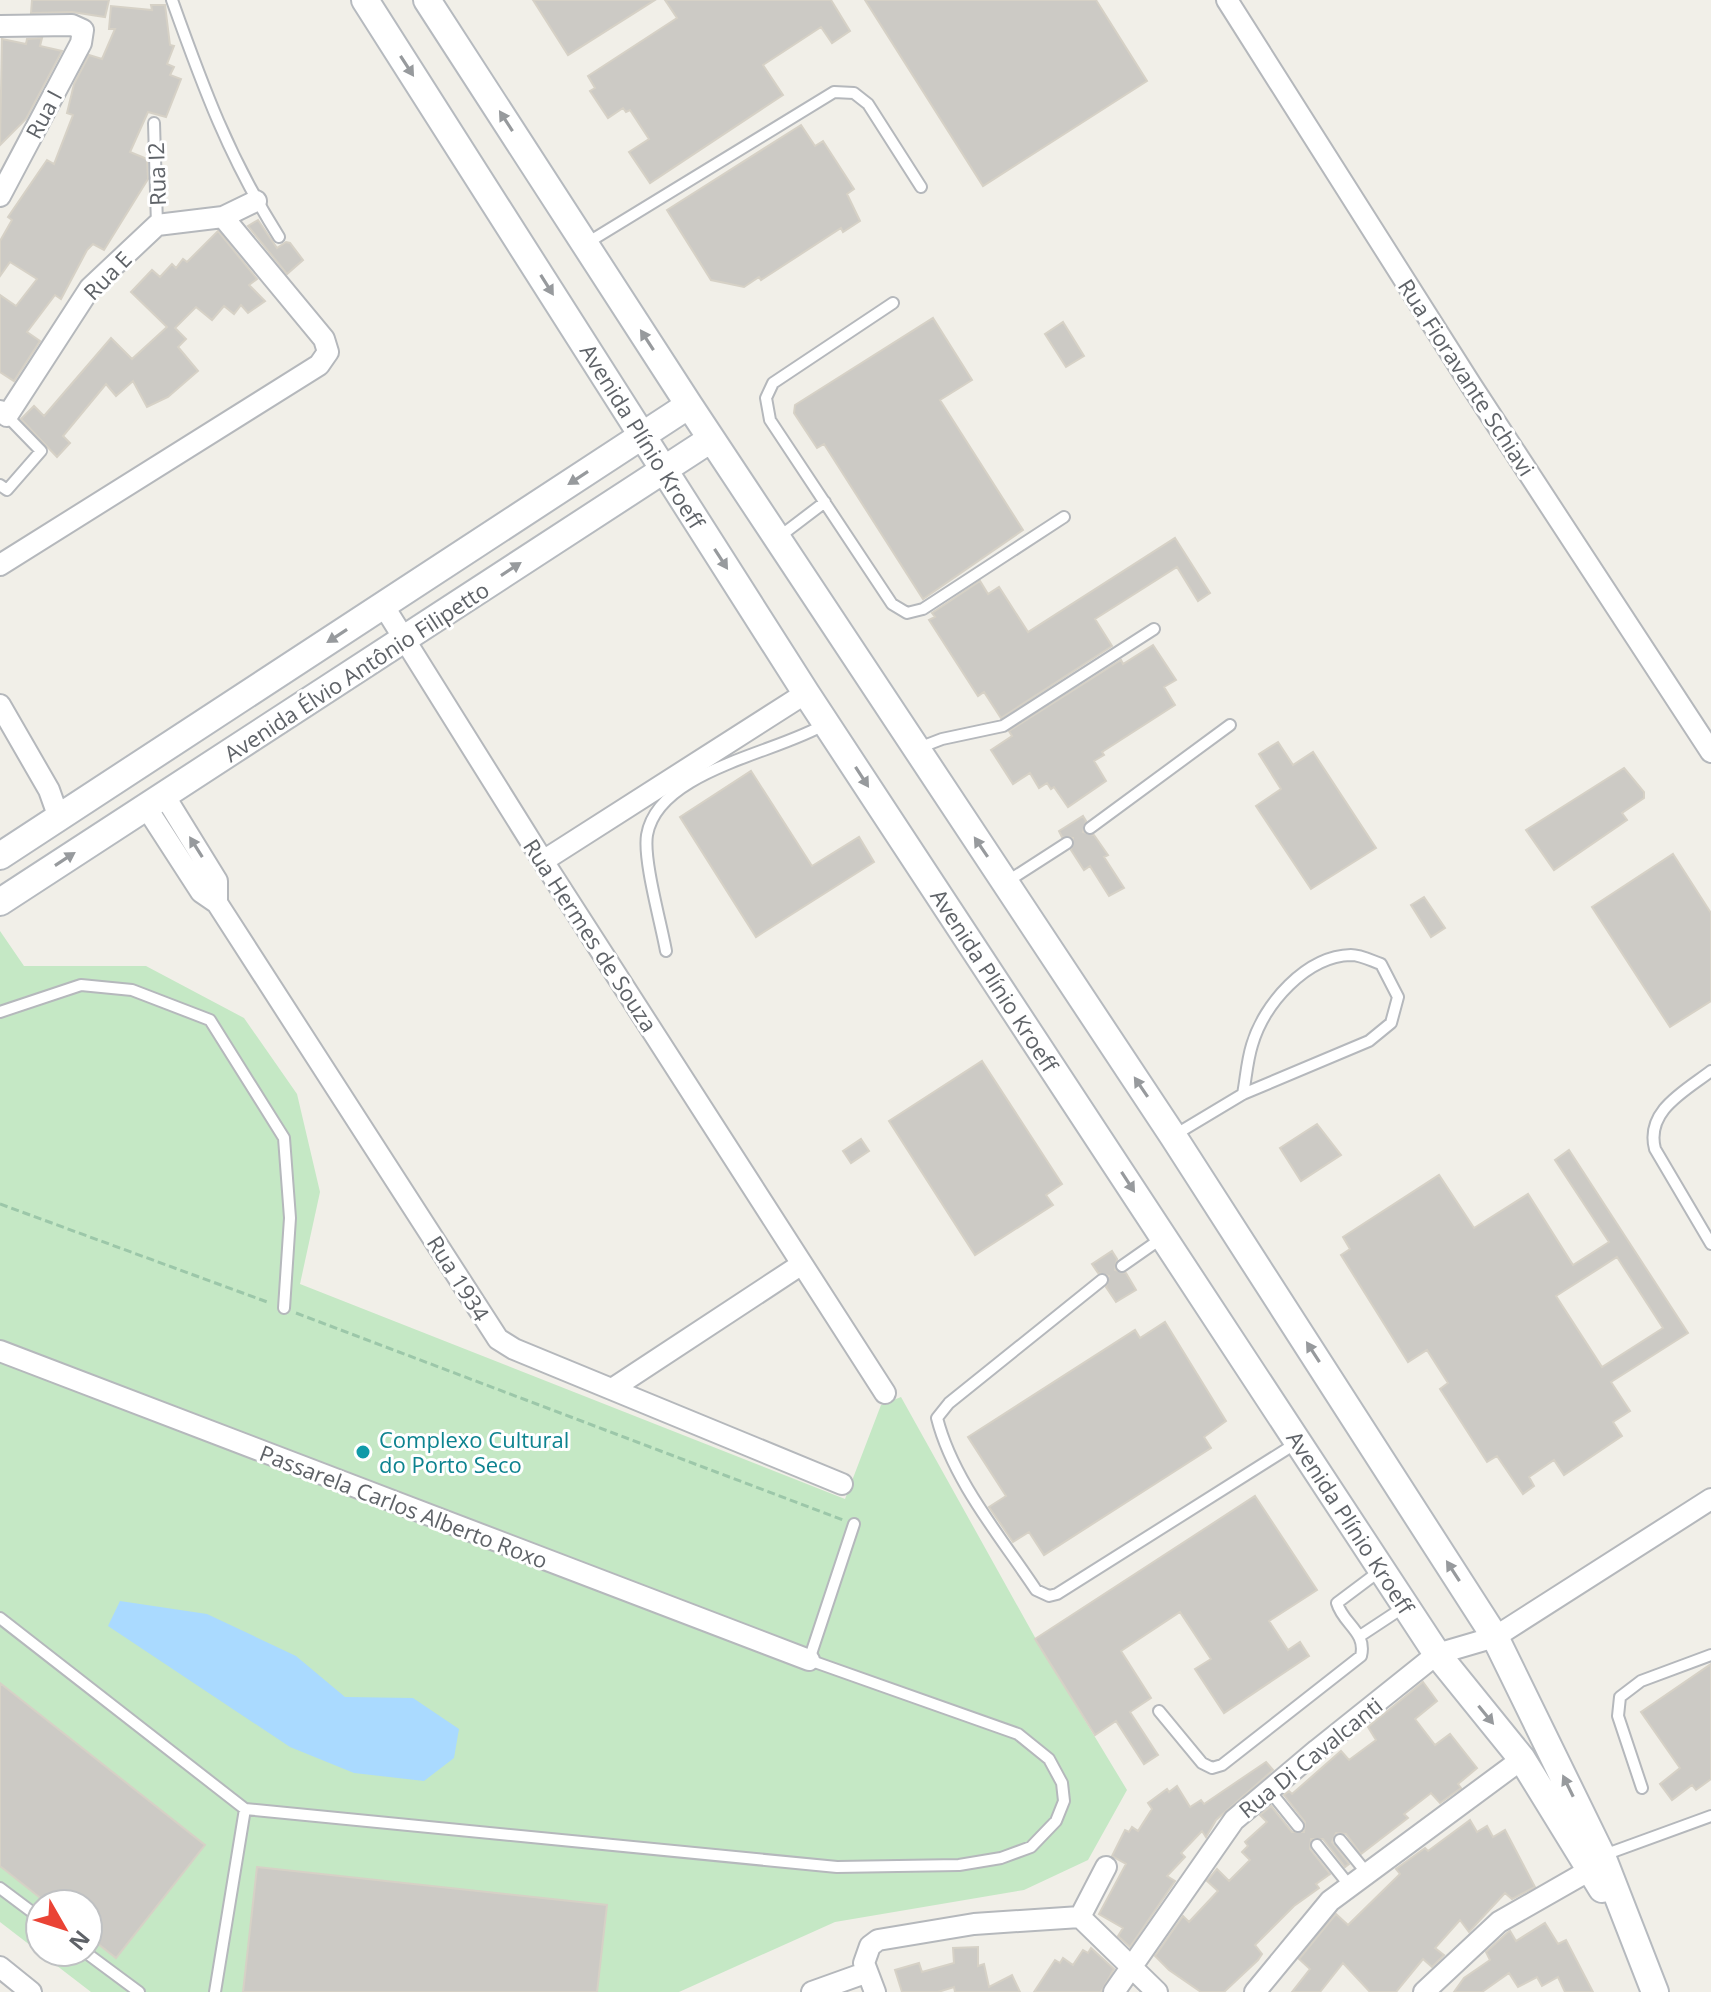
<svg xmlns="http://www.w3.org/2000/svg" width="1711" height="1992" font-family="'Open Sans',sans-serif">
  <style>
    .green { fill: #c5e8c5; fill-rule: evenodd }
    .water { fill: #aadaff }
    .building { fill: #cccac5; stroke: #d6d1c6; stroke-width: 2; fill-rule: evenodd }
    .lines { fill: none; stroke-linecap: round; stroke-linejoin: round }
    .lane-casing { stroke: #b5b8bc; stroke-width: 14 }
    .street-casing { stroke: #b5b8bc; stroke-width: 24 }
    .secondary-casing { stroke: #b6babf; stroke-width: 30 }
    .path { stroke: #9cc7a9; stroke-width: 3; stroke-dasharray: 8 4; stroke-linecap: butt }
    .lane { stroke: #fff; stroke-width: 10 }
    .street { stroke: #fff; stroke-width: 20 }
    .secondary { stroke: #fff; stroke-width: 26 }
    .oneway { fill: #979a9d }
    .culture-dot { fill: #0f9aa8; stroke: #fff; stroke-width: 3 }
    .labels { text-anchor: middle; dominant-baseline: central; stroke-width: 6; stroke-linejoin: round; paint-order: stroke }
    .street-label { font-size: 22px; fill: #5f6368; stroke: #fff }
    .culture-label { font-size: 22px; fill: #0d838f; stroke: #fff; text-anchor: start }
  </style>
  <rect width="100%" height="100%" fill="#f1efe8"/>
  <path class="green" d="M0 931 24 966H146L244 1018 297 1094 320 1192 300 1284 845 1499 881 1405 901 1397 1037 1641 1127 1790 1088 1860 1024 1890 835 1922 679 1992H91L0 1922ZM40 1904H88V1952H40Z"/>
  <path class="water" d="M120 1601 207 1614 296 1656 345 1697 413 1698 459 1729 454 1758 424 1781 354 1773 290 1747 108 1626Z"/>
  <path class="building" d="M32 0H109L105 17 72 12 31 13Z
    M533 0H655L568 55Z
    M665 0H831L850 31 832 43 821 27 763 65 783 95 650 183 629 152 649 139 630 110 626 112 623 108 608 118 590 91 595 88 588 76 677 18Z
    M865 0H1096L1147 81 983 186Z
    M151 5H165L170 45 174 46 167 64 174 67 170 75 181 79 166 117 148 112 130 152 147 159 148 179 104 250 93 244 87 250 61 299 55 295 27 332 40 341 14 381 0 372V295L16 306 37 279 10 262 0 276V241L12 220 8 217 47 160 54 164 73 115 67 113 74 84 89 55 102 59 115 29H109L111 6 152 10Z
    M42 38 40 46 62 51 26 119 0 145 2 39 26 44 27 39Z
    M801 125 815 146 823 141 854 189 847 194 860 221 843 232 841 228 761 280 759 277 744 287 711 280 667 210Z
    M258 220 277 248 286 242 290 243 303 260 287 274 248 226Z
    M218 231 257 279 249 285 265 301 248 313 241 305 234 314 224 306 212 320 196 307 175 328 186 339 178 347 198 371 168 397 147 407 133 381 116 396 106 384 63 436 70 443 57 457 21 419 34 406 44 416 111 338 132 359 167 327 131 292 152 270 160 277 172 264 176 268 183 259 187 262Z
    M933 318 972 380 940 400 1023 530 923 599 824 444 817 448 794 413 795 405Z
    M1063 322 1084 356 1066 367 1045 334Z
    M1175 538 1210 593 1198 601 1177 567 1095 619 1112 646 1001 718 984 692 978 696 929 620 935 617 932 613 980 581 988 594 999 587 1028 632Z
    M1153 645 1176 680 1164 687 1175 705 1102 752 1104 755 1094 761 1106 781 1068 807 1054 787 1051 789 1047 783 1039 788 1030 773 1013 784 991 750 1012 736 1009 731 1121 660 1123 664Z
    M1278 742 1293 765 1313 752 1376 848 1311 889 1256 806 1281 789 1259 754Z
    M1624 768 1644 792V798L1622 813 1627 820 1554 870 1526 830Z
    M751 771 812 866 859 837 874 862 756 937 680 817Z
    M1083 816 1086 821 1083 832 1094 835 1108 855 1104 857 1124 888 1109 896 1090 866 1084 870 1071 850 1073 838 1062 837 1059 831Z
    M1673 854 1711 913V1001L1670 1027 1592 907Z
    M1424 897 1445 928 1431 937 1411 905Z
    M982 1061 1062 1184 1046 1195 1053 1205 975 1255 889 1121Z
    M1317 1124 1341 1155 1301 1181 1280 1148Z
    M861 1139 869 1151 851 1163 843 1151Z
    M1569 1150 1688 1333 1611 1382 1630 1411 1613 1422 1622 1436 1564 1475 1554 1460 1529 1477 1534 1486 1523 1494 1497 1456 1487 1462 1440 1389 1448 1383 1427 1350 1408 1362 1341 1255 1350 1249 1343 1237 1439 1175 1474 1228 1528 1194 1573 1265 1609 1242 1555 1160ZM1617 1257 1663 1328 1602 1367 1556 1296Z
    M1112 1251 1117 1259 1115 1270 1126 1273 1136 1290 1116 1302 1106 1287 1109 1276 1098 1273 1092 1264Z
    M1165 1322 1226 1421 1204 1437 1211 1448 1044 1555 1029 1532 1013 1542 989 1507 1006 1496 968 1437 1135 1330 1140 1338Z
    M1255 1496 1317 1590 1269 1621 1288 1650 1300 1642 1309 1656 1224 1713 1195 1669 1211 1659 1180 1612 1121 1651 1151 1698 1130 1712 1158 1755 1144 1764 1116 1721 1095 1735 1035 1639Z
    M1711 1664V1779L1696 1790 1692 1785 1672 1800 1660 1784 1680 1768 1641 1712Z
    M1423 1682 1437 1701 1415 1719 1435 1745 1450 1734 1477 1768 1458 1784 1461 1788 1440 1803 1431 1793 1404 1814 1408 1818 1361 1854 1346 1834 1336 1833 1332 1842 1349 1864 1345 1867 1323 1839H1311L1310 1849 1330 1874 1316 1884 1319 1888 1294 1906 1255 1945 1262 1954 1258 1960 1224 1992H1201L1169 1970 1155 1956 1183 1916 1189 1922 1218 1891 1207 1881 1217 1869 1229 1881 1250 1860 1242 1852 1248 1846 1245 1842 1267 1822 1260 1815 1271 1806 1292 1832H1304L1305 1822 1284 1795 1289 1791 1292 1794 1341 1751 1349 1760 1376 1740 1368 1727Z
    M0 1683 205 1845 116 1958 88 1936V1904H48L0 1866Z
    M1266 1762 1273 1770 1216 1820 1206 1837 1202 1831 1181 1853 1185 1857 1167 1876 1175 1881 1130 1947 1118 1936 1123 1928 1099 1914 1126 1864 1112 1856 1125 1830 1129 1832 1132 1827 1138 1831 1152 1809 1148 1803 1167 1789 1169 1792 1177 1786 1190 1807 1201 1800 1204 1804Z
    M1470 1820 1477 1832 1487 1826 1493 1837 1505 1830 1535 1887 1512 1899 1505 1893 1469 1932 1460 1920 1435 1948 1444 1955 1432 1967 1423 1959 1396 1992H1370L1343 1963 1320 1992H1292L1310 1969 1299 1959 1336 1914 1348 1925 1400 1874 1396 1869 1425 1848 1428 1851Z
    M257 1867 607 1905 597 1992H243Z
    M1545 1923 1558 1944 1566 1940 1593 1992H1565L1558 1977 1542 1986 1537 1977 1518 1987 1509 1973 1482 1992H1454L1464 1978 1490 1960 1486 1952 1507 1933 1510 1931 1516 1941Z
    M978 1947V1966L984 1964 989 1987 1012 1975 1020 1992H955L954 1987 938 1992H902L895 1970 919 1963 922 1972 954 1963 953 1948Z
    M1091 1948 1114 1969 1101 1992H1034L1055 1960 1060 1963 1063 1958 1073 1965 1083 1950 1088 1953Z"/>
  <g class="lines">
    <g class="lane-casing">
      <path id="lane" d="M172 0C203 87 229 158 279 237
        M154 123 157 225
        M587 243 834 92 854 93 868 104 921 187
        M893 303 773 383 766 398 770 420 892 604 907 613 923 609 1064 517
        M0 485 7 490 41 451 7 416
        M779 537 825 502
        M916 749 942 739 1003 726 1154 629
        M1090 828 1230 725
        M1008 881 1067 843
        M666 951C661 923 643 860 647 835 658 770 778 753 825 724
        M0 1012 81 985 132 990 210 1020 284 1138 290 1218 284 1308
        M1711 1071C1685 1091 1645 1111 1655 1149L1711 1244
        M1173 1136 1243 1094 1369 1041 1391 1023 1398 997 1381 964C1372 961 1361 955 1351 955 1306 956 1264 1004 1252 1045 1247 1061 1246 1078 1243 1094
        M1122 1266 1162 1238
        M1102 1280 949 1403 937 1418C953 1481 1001 1537 1036 1590L1049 1596 1057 1594 1298 1442
        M0 1618 245 1809 837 1867 959 1865 1001 1858 1031 1847 1056 1821 1064 1801 1062 1783 1049 1759 1018 1734 809 1660 854 1524
        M1360 1636 1404 1607
        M1159 1711 1202 1763 1212 1768 1222 1765 1361 1656C1367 1632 1343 1624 1337 1603L1381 1570
        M1642 1788 1618 1716 1620 1697 1641 1681 1711 1655
        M1269 1790 1298 1826
        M1340 1840 1366 1872
        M1317 1845 1349 1885
        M1604 1855 1711 1816
        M0 1888 40 1918
        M85 1952 139 1992
        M215 1992 245 1809"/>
    </g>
    <g class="street-casing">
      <path id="street" d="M1227 0 1471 385 1711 752
        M0 26 72 25 83 30 81 43 0 196
        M0 411 7 416 90 288 157 225 223 217 256 201
        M0 565 319 365 328 352 324 339 223 217
        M383 605 543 861 885 1393
        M0 705 49 790 59 818
        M164 795 217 881V903
        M146 807 201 892 217 903 498 1339 514 1349 842 1484
        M543 861 806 693
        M0 1351 809 1660
        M612 1389 802 1264
        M1080 1917 1157 1992
        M1080 1917 1106 1867
        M0 1967 31 1992
        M812 1992 865 1973
        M875 1992 864 1963 870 1946 878 1940 974 1924 1080 1917
        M1114 1992 1234 1820 1317 1750 1437 1654 1495 1637 1711 1499
        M1255 1992 1330 1901 1522 1759
        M1424 1992 1499 1922 1590 1870"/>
    </g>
    <g class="secondary-casing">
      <path id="secondary" d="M365 0 806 693 1437 1654 1522 1759 1602 1889
        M427 0 689 405 1173 1136 1495 1637 1602 1856 1655 1992
        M0 856 689 405
        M0 902 711 439"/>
    </g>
    <path class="path" d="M0 1204 270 1303
      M296 1313 843 1520"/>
    <use href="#lane" class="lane"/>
    <use href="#street" class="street"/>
    <use href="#secondary" class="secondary"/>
  </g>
  <defs><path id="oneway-solid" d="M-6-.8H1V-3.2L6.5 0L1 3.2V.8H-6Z" transform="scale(2)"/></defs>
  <g class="oneway">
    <use href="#oneway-solid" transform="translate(407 66) rotate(57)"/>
    <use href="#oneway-solid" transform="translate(506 121) rotate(-123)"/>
    <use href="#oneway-solid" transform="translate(547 285) rotate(58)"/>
    <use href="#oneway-solid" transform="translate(647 340) rotate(-123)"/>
    <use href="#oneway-solid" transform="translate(578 478) rotate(147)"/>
    <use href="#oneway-solid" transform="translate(721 559) rotate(57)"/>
    <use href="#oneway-solid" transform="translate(511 569) rotate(-33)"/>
    <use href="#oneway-solid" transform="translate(337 636) rotate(147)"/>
    <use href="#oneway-solid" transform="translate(862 777) rotate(57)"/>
    <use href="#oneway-solid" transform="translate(196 847) rotate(-122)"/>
    <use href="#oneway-solid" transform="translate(981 847) rotate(-124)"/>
    <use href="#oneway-solid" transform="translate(65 859) rotate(-33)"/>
    <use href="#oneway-solid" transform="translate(1141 1087) rotate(-124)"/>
    <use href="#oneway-solid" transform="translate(1128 1182) rotate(57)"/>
    <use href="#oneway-solid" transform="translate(1313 1352) rotate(-123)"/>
    <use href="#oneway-solid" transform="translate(1453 1571) rotate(-123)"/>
    <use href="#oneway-solid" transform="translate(1486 1715) rotate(51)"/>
    <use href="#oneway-solid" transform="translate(1568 1786) rotate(-116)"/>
  </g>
  <circle class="culture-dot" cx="363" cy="1452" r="8"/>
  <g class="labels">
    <g class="street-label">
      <text transform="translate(43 114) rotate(-62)">Rua I</text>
      <text transform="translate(156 174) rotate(-92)">Rua I2</text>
      <text transform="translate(107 275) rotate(-46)">Rua E</text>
      <text transform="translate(1467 377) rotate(57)">Rua Fioravante Schiavi</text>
      <text transform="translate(643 436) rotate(58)">Avenida Plínio Kroeff</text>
      <text transform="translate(356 671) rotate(-33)">Avenida Élvio Antônio Filipetto</text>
      <text transform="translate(591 935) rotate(57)">Rua Hermes de Souza</text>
      <text transform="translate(995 980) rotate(57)">Avenida Plínio Kroeff</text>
      <text transform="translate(459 1278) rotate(58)">Rua 1934</text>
      <text transform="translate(404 1506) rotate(21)">Passarela Carlos Alberto Roxo</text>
      <text transform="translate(1351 1522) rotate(57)">Avenida Plínio Kroeff</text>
      <text transform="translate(1310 1757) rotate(-39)">Rua Di Cavalcanti</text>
    </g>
    <g class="culture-label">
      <text x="379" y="1439">Complexo Cultural<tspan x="379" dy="25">do Porto Seco</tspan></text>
    </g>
  </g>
  <g transform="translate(64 1928) rotate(129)"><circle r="38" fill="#ffffff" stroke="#bfc1c3" stroke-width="2"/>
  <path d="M0-6L14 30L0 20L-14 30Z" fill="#ea4335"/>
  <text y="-12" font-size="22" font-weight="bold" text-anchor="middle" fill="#5f6368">N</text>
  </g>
</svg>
